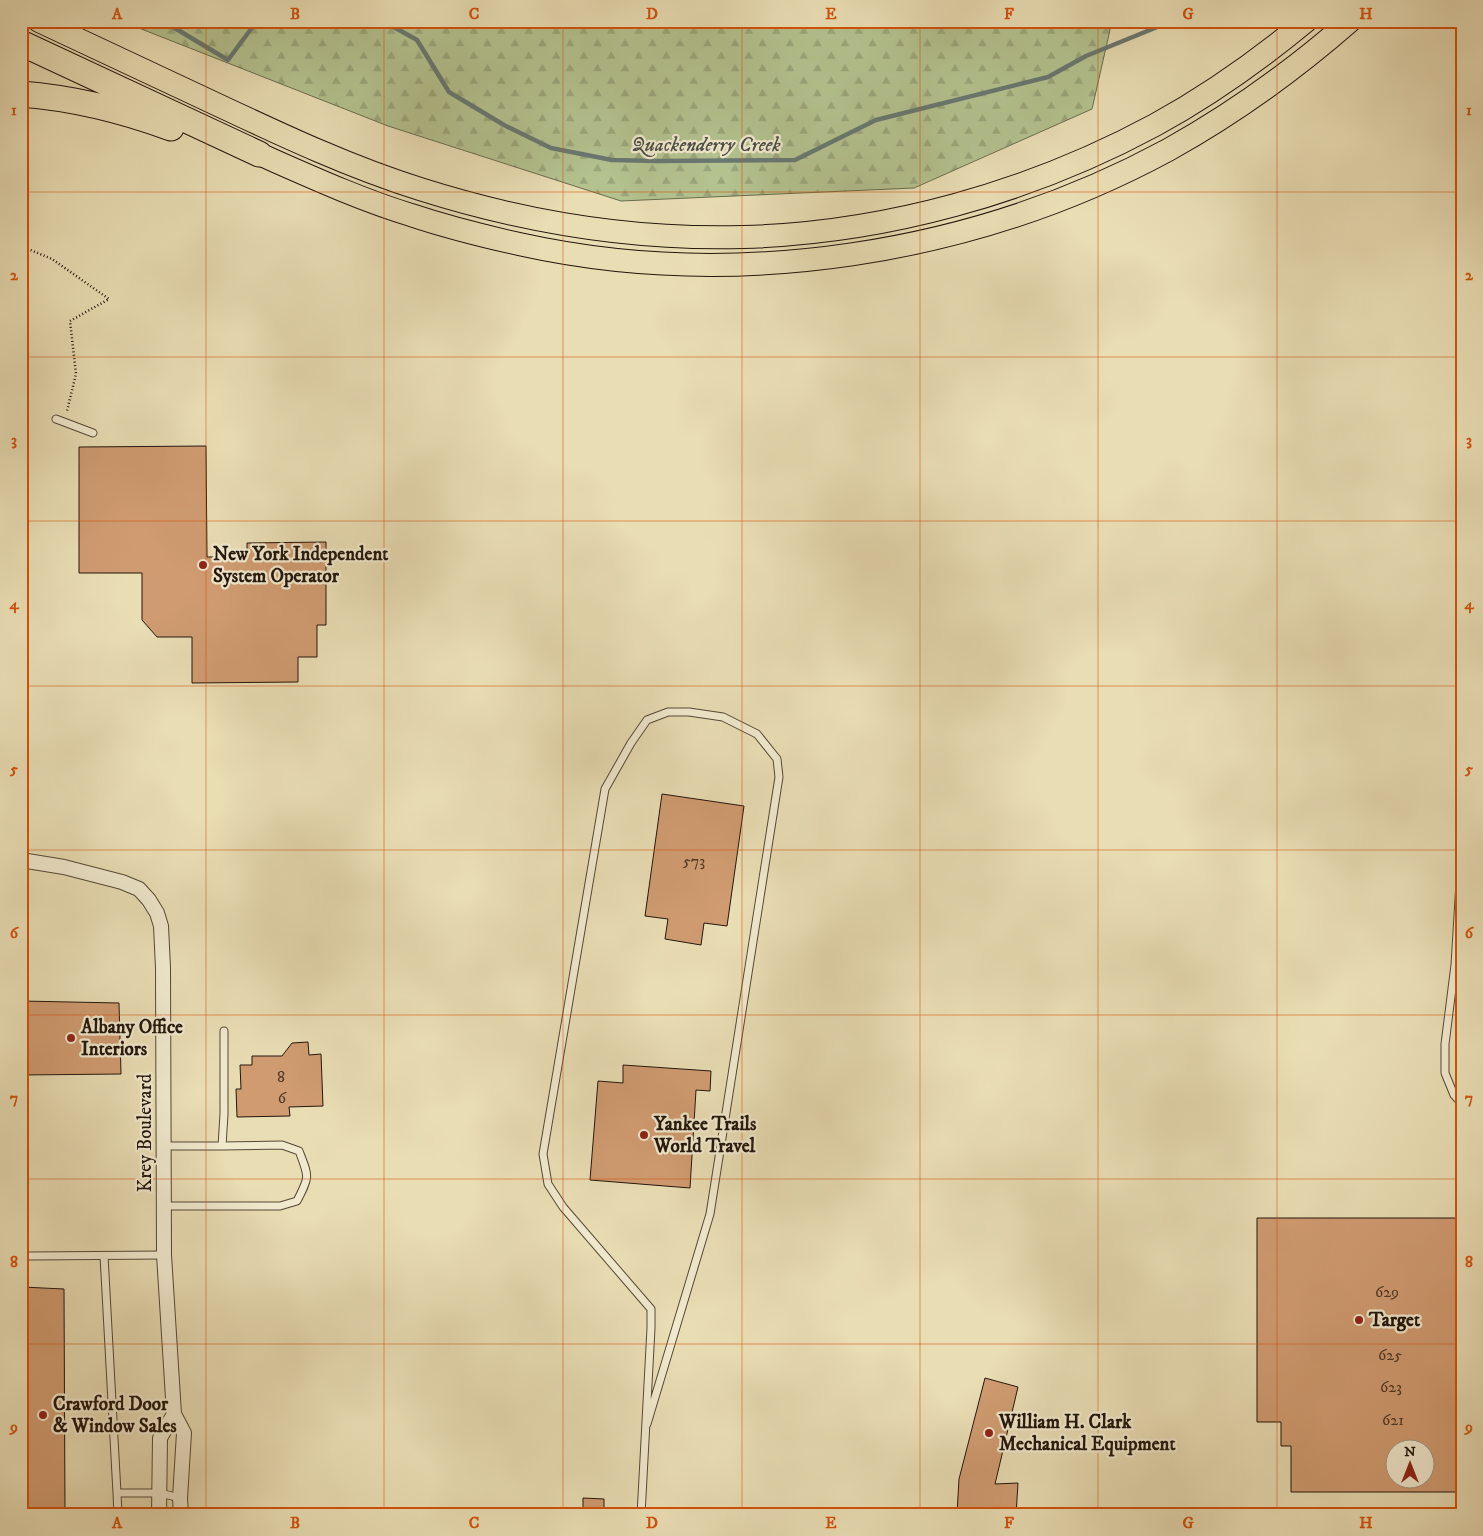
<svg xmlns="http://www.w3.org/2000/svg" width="1483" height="1536" font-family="'IM FELL DW Pica',serif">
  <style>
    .forest { fill: url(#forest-firs); stroke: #6a6c4e }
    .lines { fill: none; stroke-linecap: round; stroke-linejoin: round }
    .stream { stroke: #697871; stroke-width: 4.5 }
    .building { fill: #d09b71; stroke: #22160c; fill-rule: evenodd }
    .service-casing { stroke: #544836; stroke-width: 9 }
    .minor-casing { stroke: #544836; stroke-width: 16 }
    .primary-casing { stroke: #22160c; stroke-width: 24 }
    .motorway-casing { stroke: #22160c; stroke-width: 27 }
    .path { stroke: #22160c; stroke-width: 2.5; stroke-dasharray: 1 2.5; stroke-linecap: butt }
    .service { stroke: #f1e9ce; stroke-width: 7 }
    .minor { stroke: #f1e9ce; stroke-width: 14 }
    .primary { stroke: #e9ddb4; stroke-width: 22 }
    .motorway { stroke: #e9ddb4; stroke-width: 25 }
    .grid { fill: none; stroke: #d4520c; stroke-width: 1; stroke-opacity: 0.55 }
    .poi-dot { fill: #8f2418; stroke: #f1e9ce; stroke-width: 2 }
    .labels { text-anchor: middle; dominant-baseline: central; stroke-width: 4.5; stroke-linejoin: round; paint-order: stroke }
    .number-label { font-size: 16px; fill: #4e3725 }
    .poi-label { font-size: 19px; font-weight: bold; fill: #22160c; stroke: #f1e9ce; text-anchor: start }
    .street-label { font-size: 19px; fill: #22160c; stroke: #f1e9ce }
    .water-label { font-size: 20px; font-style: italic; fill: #4c4f47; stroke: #f1e9ce }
    .neatline { fill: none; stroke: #d4520c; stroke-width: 2 }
    .grid-label { font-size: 16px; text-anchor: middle; font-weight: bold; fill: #d4520c }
  </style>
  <defs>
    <pattern id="forest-firs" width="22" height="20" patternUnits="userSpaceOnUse" patternTransform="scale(1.25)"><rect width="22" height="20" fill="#b3c28f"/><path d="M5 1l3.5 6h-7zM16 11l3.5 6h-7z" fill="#9aa67a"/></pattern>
  </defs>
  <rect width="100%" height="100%" fill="#e9ddb4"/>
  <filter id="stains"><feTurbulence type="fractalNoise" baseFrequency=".004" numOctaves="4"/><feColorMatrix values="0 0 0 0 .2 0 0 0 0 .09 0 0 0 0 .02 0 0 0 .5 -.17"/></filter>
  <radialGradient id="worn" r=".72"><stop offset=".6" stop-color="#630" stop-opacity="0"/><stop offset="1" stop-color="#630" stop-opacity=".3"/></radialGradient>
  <path class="forest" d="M121 21H1112L1092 109 914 188 621 201 388 126Z"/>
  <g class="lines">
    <path class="stream" d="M163 21 228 60 257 21
      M383 21 417 40 449 92 504 125 551 148 612 160 658 161 795 160 876 120 1048 77 1086 56 1172 21"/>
  </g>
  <path class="building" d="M206 446 207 557H247V543L326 542V625H317V657H298V682L192 683V637H157L142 620V573H79V447Z
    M662 794 744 806 727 926 704 923 701 945 665 939 668 919 645 916Z
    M21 1001 119 1003 121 1074 21 1075Z
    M308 1042 309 1055 321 1054 323 1106 289 1107 290 1116 237 1117 236 1089H241L240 1065H252V1056H282L292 1043Z
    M623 1065 711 1071 710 1091 696 1090 690 1188 590 1180 598 1081 623 1083Z
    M1257 1218H1462V1492H1291V1446H1281V1422H1257ZM1396 1448H1426V1478H1396Z
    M22 1287 64 1289 65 1515H21Z
    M985 1378 1018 1387 995 1484 1018 1483 1016 1515 957 1514 959 1479Z
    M583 1498 604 1499V1515H583Z"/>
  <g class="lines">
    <g class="service-casing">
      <path id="service" d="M56 419 93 433
        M1462 849 1455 965 1445 1044V1073L1454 1095 1462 1104
        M164 1146H222L224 1114V1031
        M164 1206H280L297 1201C310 1176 309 1177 299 1151L282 1145 222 1146
        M30 1256 164 1255
        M104 1256 117 1493H160L180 1498
        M117 1493 118 1515
        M641 1515 651 1328V1309L563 1207 548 1184 543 1154 605 789 631 743 647 720 668 712H689L723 717 757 734 777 759 779 777 710 1214 647 1424"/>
    </g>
    <g class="minor-casing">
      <path id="minor" d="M21 860 64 867 122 882 139 889 149 900 157 913 161 926 163 968 164 1255 174 1414 184 1433 180 1498 181 1515
        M159 1515 160 1438 174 1414"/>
    </g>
    <g class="primary-casing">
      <path id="primary" d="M39 21C99 49 158 77 218 105 284 136 350 167 420 189 524 222 634 240 743 237 885 233 1029 193 1155 125 1208 96 1259 60 1306 21
        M259 154C309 176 359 199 411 215 447 227 483 236 519 244 735 292 974 255 1168 150 1233 114 1294 70 1350 21"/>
    </g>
    <g class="motorway-casing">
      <path id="motorway" d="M21 43 259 154
        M21 94C73 98 122 110 171 128"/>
    </g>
    <path class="path" d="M21 246 52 259 109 299 70 321 76 374 67 411"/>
    <use href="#service" class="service"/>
    <use href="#minor" class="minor"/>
    <use href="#primary" class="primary"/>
    <use href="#motorway" class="motorway"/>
  </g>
  <path class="grid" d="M206 21V1515M384 21V1515M563 21V1515M742 21V1515M920 21V1515M1098 21V1515M1277 21V1515M21 192H1462M21 357H1462M21 521H1462M21 686H1462M21 850H1462M21 1015H1462M21 1179H1462M21 1344H1462"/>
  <g class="poi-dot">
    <circle cx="203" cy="565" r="5"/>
    <circle cx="71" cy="1038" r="5"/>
    <circle cx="644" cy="1135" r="5"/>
    <circle cx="1359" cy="1320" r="5"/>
    <circle cx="43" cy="1415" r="5"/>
    <circle cx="989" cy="1433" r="5"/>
  </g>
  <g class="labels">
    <g class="number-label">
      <text x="694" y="861">573</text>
      <text x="281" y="1077">8</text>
      <text x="282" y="1098">6</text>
      <text x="1387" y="1292">629</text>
      <text x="1390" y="1355">625</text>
      <text x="1391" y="1387">623</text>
      <text x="1393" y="1420">621</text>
    </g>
    <g class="poi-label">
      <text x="213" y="554">New York Independent<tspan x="213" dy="22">System Operator</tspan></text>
      <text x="81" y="1027">Albany Office<tspan x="81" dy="22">Interiors</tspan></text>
      <text x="654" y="1124">Yankee Trails<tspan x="654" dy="22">World Travel</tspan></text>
      <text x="1369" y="1320">Target</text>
      <text x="53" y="1404">Crawford Door<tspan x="53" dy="22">&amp; Window Sales</tspan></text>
      <text x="999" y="1422">William H. Clark<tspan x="999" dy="22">Mechanical Equipment</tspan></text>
    </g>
    <g class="street-label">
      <text transform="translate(145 1133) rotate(-90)">Krey Boulevard</text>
    </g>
    <g class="water-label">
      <text x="706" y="145">Quackenderry Creek</text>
    </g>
  </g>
  <rect width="1483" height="1536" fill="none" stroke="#e9ddb4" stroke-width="55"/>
  <g transform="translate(1410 1464)"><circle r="24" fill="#f1e9ce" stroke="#9e9580"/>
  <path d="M0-4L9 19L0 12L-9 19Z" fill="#8f2418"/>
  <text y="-8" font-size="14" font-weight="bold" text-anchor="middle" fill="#22160c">N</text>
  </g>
  <rect x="28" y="28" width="1428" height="1480" class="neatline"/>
  <g class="grid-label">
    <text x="117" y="19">A</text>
    <text x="295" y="19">B</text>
    <text x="474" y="19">C</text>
    <text x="652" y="19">D</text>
    <text x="831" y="19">E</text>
    <text x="1009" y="19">F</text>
    <text x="1188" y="19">G</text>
    <text x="1366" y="19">H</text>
    <text x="14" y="115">1</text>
    <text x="1469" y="115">1</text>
    <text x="14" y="280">2</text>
    <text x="1469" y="280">2</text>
    <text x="14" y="445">3</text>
    <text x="1469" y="445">3</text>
    <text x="14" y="609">4</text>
    <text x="1469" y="609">4</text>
    <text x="14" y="774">5</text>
    <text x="1469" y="774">5</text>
    <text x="14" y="938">6</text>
    <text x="1469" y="938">6</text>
    <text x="14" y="1103">7</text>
    <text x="1469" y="1103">7</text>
    <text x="14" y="1267">8</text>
    <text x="1469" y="1267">8</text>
    <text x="14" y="1432">9</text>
    <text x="1469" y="1432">9</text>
    <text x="117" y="1528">A</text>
    <text x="295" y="1528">B</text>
    <text x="474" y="1528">C</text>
    <text x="652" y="1528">D</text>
    <text x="831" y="1528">E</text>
    <text x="1009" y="1528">F</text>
    <text x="1188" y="1528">G</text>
    <text x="1366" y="1528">H</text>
  </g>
  <rect width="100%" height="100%" filter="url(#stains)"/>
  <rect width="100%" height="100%" fill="url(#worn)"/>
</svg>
